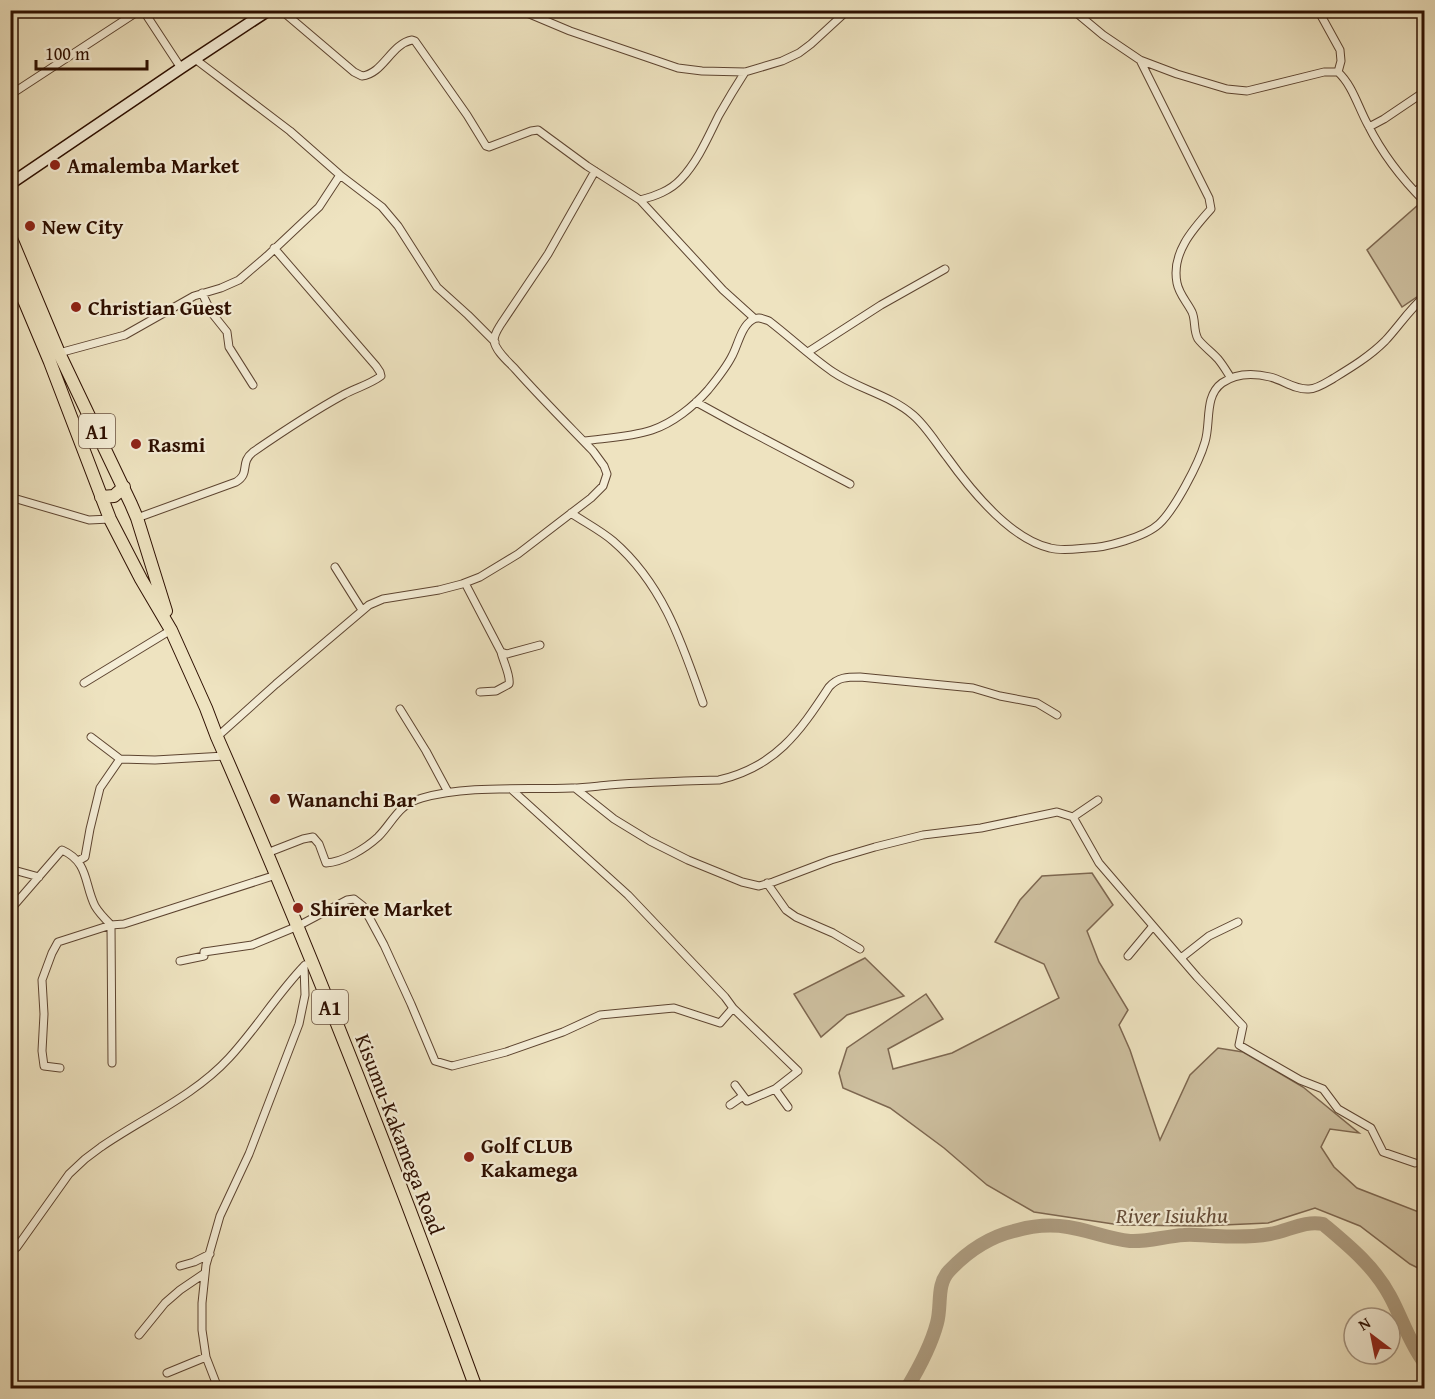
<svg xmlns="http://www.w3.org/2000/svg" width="1435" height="1399" font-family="'Gentium Book Plus',serif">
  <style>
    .green { fill: #cdbf9f; stroke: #7d6750; stroke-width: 1.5 }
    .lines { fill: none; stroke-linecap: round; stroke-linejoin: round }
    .river { stroke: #ac9b7f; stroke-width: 14 }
    .minor-casing { stroke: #5d4430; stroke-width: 9 }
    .secondary-casing { stroke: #2d0f00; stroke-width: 13 }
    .trunk-casing { stroke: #2d0f00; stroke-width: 14 }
    .minor { stroke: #f4edd6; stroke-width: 7 }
    .secondary { stroke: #f4edd6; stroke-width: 10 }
    .trunk { stroke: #eee3c0; stroke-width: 12 }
    .poi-dot { fill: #8f2418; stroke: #f4edd6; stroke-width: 2 }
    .labels { text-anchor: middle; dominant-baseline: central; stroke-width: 4.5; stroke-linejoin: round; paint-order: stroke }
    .shield { fill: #f4edd6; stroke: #695240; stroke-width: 1.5 }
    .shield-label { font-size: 20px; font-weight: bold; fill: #2d0f00 }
    .poi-label { font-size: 21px; font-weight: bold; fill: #2d0f00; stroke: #f4edd6; text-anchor: start }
    .street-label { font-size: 21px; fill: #2d0f00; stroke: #f4edd6 }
    .water-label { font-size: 22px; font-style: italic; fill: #664e39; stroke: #f4edd6 }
  </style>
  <rect width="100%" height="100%" fill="#eee3c0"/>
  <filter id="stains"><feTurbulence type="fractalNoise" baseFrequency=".00333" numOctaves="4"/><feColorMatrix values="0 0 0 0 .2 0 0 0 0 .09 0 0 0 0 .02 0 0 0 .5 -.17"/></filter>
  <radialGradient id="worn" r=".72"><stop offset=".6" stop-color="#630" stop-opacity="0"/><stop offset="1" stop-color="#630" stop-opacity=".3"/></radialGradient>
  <path class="green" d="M1418 205 1424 210V292L1402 307 1367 250Z
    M1092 873 1113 905 1087 931 1099 962 1128 1010 1119 1025 1130 1050 1160 1140 1190 1075 1218 1048 1243 1052 1303 1087 1359 1133 1330 1129 1321 1147 1334 1167 1357 1188 1424 1214V1271L1410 1264 1360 1226 1315 1208 1268 1223 1201 1226 1120 1225 1034 1212 987 1185 944 1148 890 1108 843 1088 839 1073 847 1048 926 994 943 1019 888 1049 893 1069 952 1053 1059 998 1044 964 995 942 1020 900 1042 876Z
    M865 958 904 996 847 1015 821 1037 794 994Z"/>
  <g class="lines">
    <path class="river" d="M907 1388C919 1368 931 1346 937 1323 942 1305 936 1285 949 1271 966 1253 989 1237 1014 1231 1031 1226 1050 1224 1068 1227 1088 1230 1109 1239 1130 1241 1148 1242 1166 1236 1184 1235 1194 1234 1205 1236 1216 1236 1233 1237 1253 1237 1270 1234 1288 1231 1305 1220 1323 1224 1348 1245 1374 1266 1390 1296 1402 1318 1409 1342 1424 1362"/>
    <g class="minor-casing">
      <path id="minor" d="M143 10 181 68
        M281 10 354 72 362 76C383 74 391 44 412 40L415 41 467 115 486 146 489 147 531 131 538 130 587 166 640 200C655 196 670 191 681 179 698 161 708 137 719 115 727 101 736 86 745 72
        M520 10 570 31 678 68 702 71 745 72 782 61 799 53 811 44 848 10
        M1073 10 1103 35 1140 60 1177 74 1227 89 1247 91 1324 72H1338C1353 86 1358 107 1368 125 1382 153 1402 179 1424 201
        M1318 10 1340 50 1341 61 1338 72
        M195 59 290 131 340 175 382 207 398 226 437 287 468 315 495 342
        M1140 60 1209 198 1211 209C1193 229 1171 253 1177 283 1179 294 1187 302 1192 312 1196 321 1193 330 1198 339 1203 346 1212 352 1218 359 1223 365 1227 372 1231 378
        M10 95 140 10
        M1369 127 1384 119 1424 92
        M1416 192 1424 184
        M640 200 723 290 754 318
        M202 293 211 312 227 332 229 347 253 385
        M808 352 881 305 945 269
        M59 353 125 335 194 296 221 288 239 280 267 256 319 207 340 175
        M696 402 736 424 850 484
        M584 441C606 438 631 437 652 430 673 423 694 406 708 390 717 379 726 368 732 356 738 345 741 327 752 320 758 316 763 319 769 321 790 337 811 357 833 372 858 389 890 395 913 415 926 426 936 443 947 457 970 489 1010 539 1050 548 1062 551 1075 549 1087 548 1105 548 1145 537 1159 524 1175 509 1199 463 1205 442 1211 423 1204 396 1222 383 1236 373 1254 373 1270 377 1283 380 1295 390 1309 389 1317 389 1327 382 1334 378 1352 367 1370 356 1385 341 1399 326 1409 310 1424 297
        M10 497 89 520 110 519
        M571 513C584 522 600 530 613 541 663 584 682 643 703 703
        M137 518 236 482C251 473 239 463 253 452 282 432 312 412 343 395 355 388 369 385 381 376L380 372 376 366 274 248
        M335 567 362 610
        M465 583 501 652 507 654 540 645
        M84 683 171 630
        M480 692 496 691 509 684C511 676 503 661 501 652
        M400 709 426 751 448 792
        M91 737 120 759 155 760 225 756
        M217 737 276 684 369 605 383 599 439 590 462 584 480 577 518 554 591 498 603 486 607 474 604 466 593 451C567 424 541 398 516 370 509 362 496 352 494 341 494 334 498 329 501 324L548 254 595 171
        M575 788 614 819 650 841 688 860 742 882 759 886 773 882 831 860 875 847 923 835 981 828 1057 812 1073 817 1098 800
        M1073 817 1099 863 1197 977 1243 1026 1239 1045 1300 1080 1323 1089 1338 1109 1371 1128 1383 1152 1415 1163
        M267 853 303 839 313 837 319 844 326 863C343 862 365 849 378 837 394 821 397 805 422 798 468 785 524 790 572 788 585 788 597 786 609 785 645 782 682 781 719 780 775 767 799 733 829 687 838 677 847 677 860 677L973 688 1000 696 1037 703 1057 715
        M78 861 85 857 90 829 100 788 120 759
        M10 869 39 877
        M767 883 786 910 796 917 833 933 860 949
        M10 910 62 850C89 862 84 884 95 906 99 913 105 919 111 925L124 924 276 875
        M1128 956 1153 926
        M1181 958 1209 936 1238 922
        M180 961 204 956V952L252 945 298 926 347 900 354 899 363 906 384 945 411 1004 435 1061 452 1066 506 1052 563 1032 600 1015 674 1008 720 1023 733 1008 725 997 628 895 511 789
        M733 1008 798 1071 775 1089 747 1101 735 1085
        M60 1068 44 1066 42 1051 44 1014 42 980 52 953 58 942 111 925 112 1063
        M775 1089 788 1107
        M730 1105 743 1096
        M10 1253 17 1247 69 1174 85 1159 101 1147C143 1118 194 1096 229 1058 256 1029 277 994 305 965
        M180 1266 194 1262 210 1254
        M139 1335 165 1303 180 1290 205 1273
        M167 1373 206 1357
        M218 1388 206 1357 202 1330V1303L206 1265 220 1216 249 1154 299 1024 305 995 304 966"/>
    </g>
    <g class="secondary-casing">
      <path id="secondary" d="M10 184 181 68 269 10"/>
    </g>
    <g class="trunk-casing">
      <path id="trunk" d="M10 236 59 353 131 504 137 518 166 611
        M10 267 50 362 110 519 141 579 171 630 206 708 217 737C311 951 396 1169 476 1388
        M101 497 114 496 124 487"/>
    </g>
    <use href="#minor" class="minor"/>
    <use href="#secondary" class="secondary"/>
    <use href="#trunk" class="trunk"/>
  </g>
  <g class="poi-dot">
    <circle cx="55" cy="165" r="6"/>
    <circle cx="30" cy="226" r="6"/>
    <circle cx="76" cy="307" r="6"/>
    <circle cx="136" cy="444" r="6"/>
    <circle cx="275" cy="799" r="6"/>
    <circle cx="298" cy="908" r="6"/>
    <circle cx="469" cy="1157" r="6"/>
  </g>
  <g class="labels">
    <g class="shield">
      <rect x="79" y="414" width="36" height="34" rx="4.5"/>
      <rect x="312" y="990" width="36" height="34" rx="4.5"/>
    </g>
    <g class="shield-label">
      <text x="97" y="431">A1</text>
      <text x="330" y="1007">A1</text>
    </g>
    <g class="poi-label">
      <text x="67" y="165">Amalemba Market</text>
      <text x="42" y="226">New City</text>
      <text x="88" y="307">Christian Guest</text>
      <text x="148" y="444">Rasmi</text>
      <text x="287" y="799">Wananchi Bar</text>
      <text x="310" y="908">Shirere Market</text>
      <text x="481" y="1145">Golf CLUB<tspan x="481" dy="24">Kakamega</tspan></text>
    </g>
    <g class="street-label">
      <text transform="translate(400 1134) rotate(69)">Kisumu-Kakamega Road</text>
    </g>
    <g class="water-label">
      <text x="1172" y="1215">River Isiukhu</text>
    </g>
  </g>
  <rect width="1435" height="1399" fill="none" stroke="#eee3c0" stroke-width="36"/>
  <rect x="12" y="12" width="1411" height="1375" fill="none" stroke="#2d0f00" stroke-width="3"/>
  <rect x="18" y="18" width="1399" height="1363" fill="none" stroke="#2d0f00" stroke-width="1.5"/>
  <g transform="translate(1372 1336) rotate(328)"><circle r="28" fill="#f4edd6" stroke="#a49480" stroke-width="1.5"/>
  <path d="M0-4.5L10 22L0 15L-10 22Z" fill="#8f2418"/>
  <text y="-9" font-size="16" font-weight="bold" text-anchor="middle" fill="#2d0f00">N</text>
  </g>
  <path d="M36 60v9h111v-9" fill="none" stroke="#2d0f00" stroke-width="3"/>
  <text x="45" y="60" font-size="18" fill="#2d0f00" stroke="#f4edd6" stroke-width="4.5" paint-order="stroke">100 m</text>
  <rect width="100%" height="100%" filter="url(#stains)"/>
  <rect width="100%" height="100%" fill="url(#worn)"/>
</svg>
